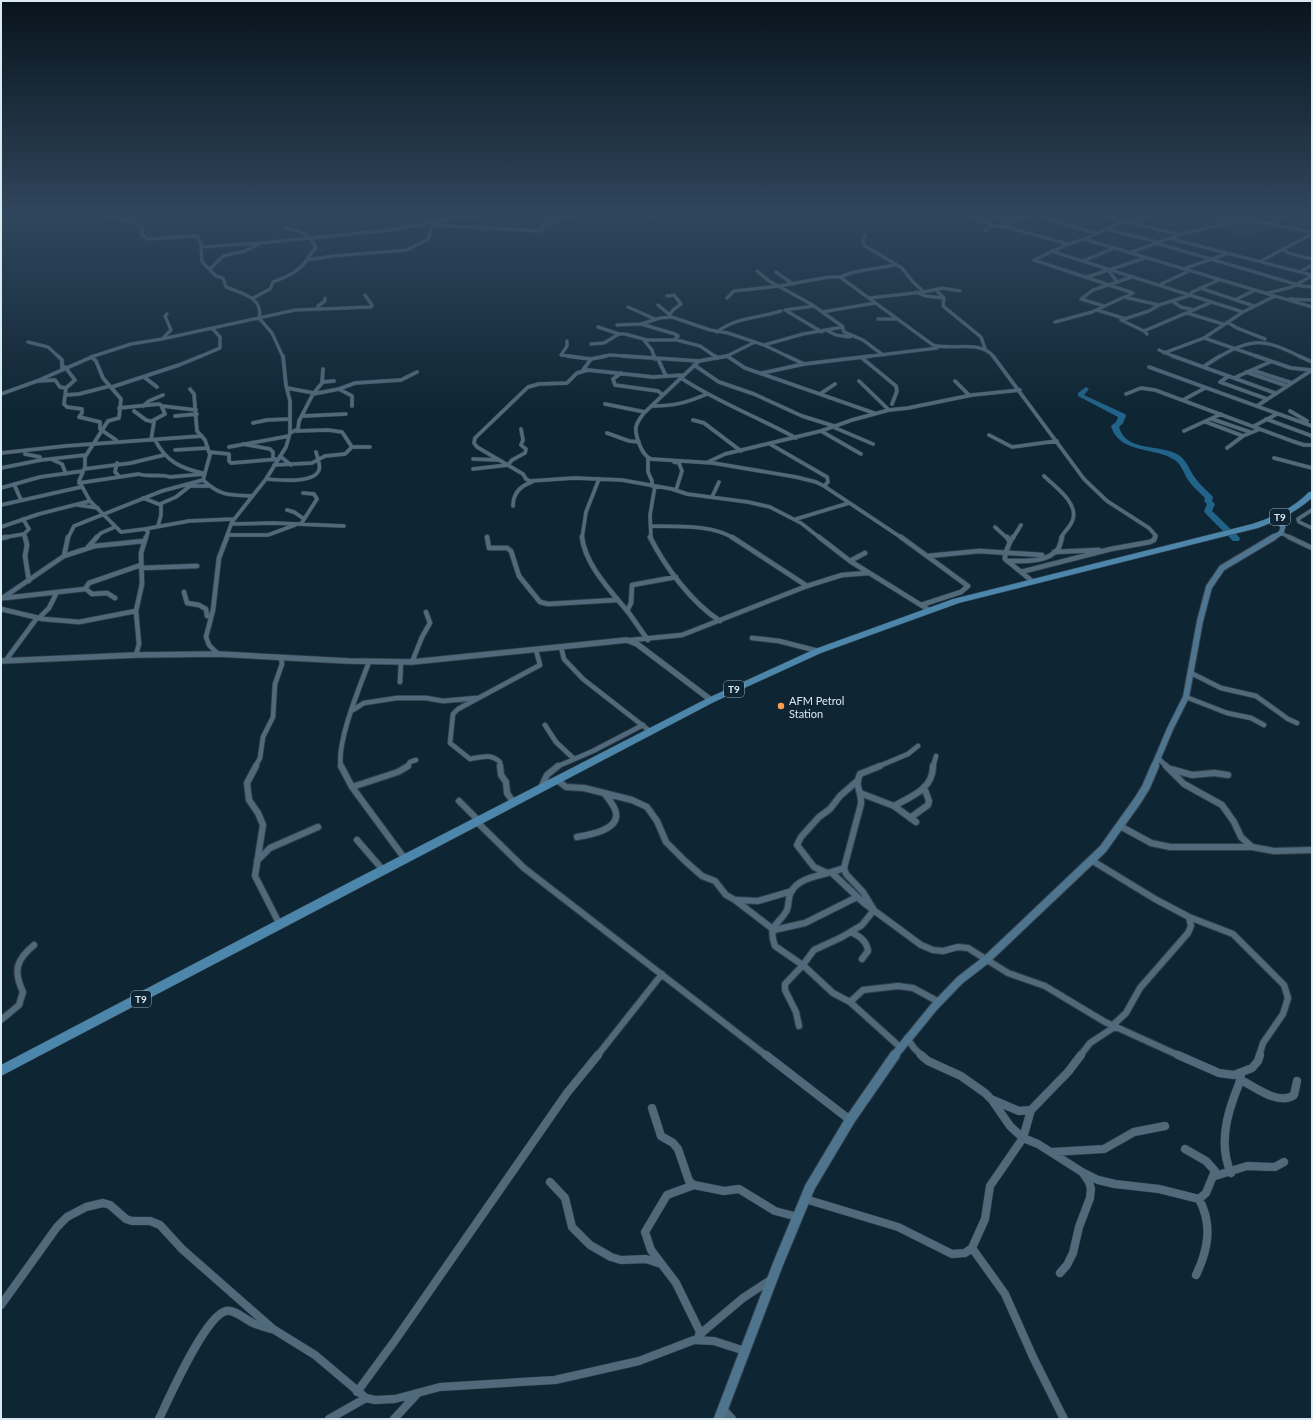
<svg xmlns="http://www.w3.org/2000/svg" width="1313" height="1420" font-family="Lato,sans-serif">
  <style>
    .built { fill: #113042 }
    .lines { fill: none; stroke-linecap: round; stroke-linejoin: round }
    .river { fill: #226389; fill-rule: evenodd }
    .minor-far4-casing { stroke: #303e4b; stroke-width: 4 }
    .minor-far3-casing { stroke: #303e4b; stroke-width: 4.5 }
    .minor-far2-casing { stroke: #303e4b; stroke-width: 6 }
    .minor-far1-casing { stroke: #303e4b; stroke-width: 8 }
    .minor-casing { stroke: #303e4b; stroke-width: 9 }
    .tertiary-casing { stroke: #303e4b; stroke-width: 7 }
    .secondary-far3-casing { stroke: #303e4b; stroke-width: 6 }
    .secondary-far2-casing { stroke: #303e4b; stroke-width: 8 }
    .secondary-far1-casing { stroke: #303e4b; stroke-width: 10 }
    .secondary-casing { stroke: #303e4b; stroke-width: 12 }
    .trunk-casing { stroke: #303e4b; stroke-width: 1 }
    .minor-far4 { stroke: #516a7b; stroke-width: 3 }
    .minor-far3 { stroke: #516a7b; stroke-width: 3.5 }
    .minor-far2 { stroke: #516a7b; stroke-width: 4.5 }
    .minor-far1 { stroke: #516a7b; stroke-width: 6 }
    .minor { stroke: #516a7b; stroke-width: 8 }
    .tertiary { stroke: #516a7b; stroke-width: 5.5 }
    .secondary-far3 { stroke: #4f748d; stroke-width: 5 }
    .secondary-far2 { stroke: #4f748d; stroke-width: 6 }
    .secondary-far1 { stroke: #4f748d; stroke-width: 8 }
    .secondary { stroke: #4f748d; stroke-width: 10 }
    .trunk { fill: #4c86aa; fill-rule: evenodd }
    .poi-dot { fill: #fb9e50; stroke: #0e2534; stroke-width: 1.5 }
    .labels { text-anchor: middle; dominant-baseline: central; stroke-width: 4; stroke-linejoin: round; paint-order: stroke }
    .shield { fill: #0e2534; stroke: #9eaeba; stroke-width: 1 }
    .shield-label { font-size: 10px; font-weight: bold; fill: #dbe9f3 }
    .poi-label { font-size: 11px; fill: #dbe9f3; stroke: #0e2534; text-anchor: start }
  </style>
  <rect width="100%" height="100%" fill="#0e2534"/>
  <path class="built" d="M1244 220 1271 230 1240 238 1217 227Z"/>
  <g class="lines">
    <path class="river" d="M818 213H825L819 217H815V215Z
      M1086 387 1089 389 1084 395 1125 414 1126 416 1123 423 1119 427C1126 453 1162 443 1180 456 1188 462 1190 472 1196 479 1201 486 1208 491 1213 497L1212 501 1215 504 1212 511 1239 537 1240 539 1239 541H1233L1205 513 1204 511 1207 504 1204 501 1205 498C1199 492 1192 486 1188 480 1183 472 1181 462 1171 458 1151 447 1119 453 1111 426L1116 422 1118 417 1078 396V393Z"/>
    <g class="minor-far4-casing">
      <path id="minor-far4" d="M94 213 137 222 142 226V235L148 239 195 236 198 237 202 247 260 243 391 230 468 216 505 213
        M646 213 654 220
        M961 213 994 225
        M986 213 1007 222V226L1013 229 1068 244
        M1093 213 1176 234
        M1124 213 1138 218
        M1163 213 1118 224 1084 239 1312 307
        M1208 213 1232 220
        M1230 213 1242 218
        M1309 213 1312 214
        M636 214 641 213
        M1033 214 1095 233
        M1008 223 1035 214
        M1274 224 1287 213
        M435 225 541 231 542 226 580 213
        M1106 229 1158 242
        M985 231 990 226 1009 227
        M865 235 863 242 865 246 902 268 913 282 924 292
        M1168 238 1312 275
        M1084 239 1066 245 1034 260 1133 293 1126 297
        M1156 243 1302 286 1312 287
        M201 247 202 262 216 276 223 278 226 287C240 293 264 297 259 318L272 333 283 357
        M1283 249 1288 253 1312 259
        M1051 251 1243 312
        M1129 253 1179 235 1243 219 1312 232
        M307 260 333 256 407 250 428 239 433 223
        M1083 261 1114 248
        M1261 261 1312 234
        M210 269 223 256 245 251 259 244
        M1183 269 1226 254
        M757 271 769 281 811 304 842 326 844 332 863 340 883 355
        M1109 271 1117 282
        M776 272 793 284
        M1300 272 1312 265
        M840 277 854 272 895 265
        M1087 277 1145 258
        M1159 285 1189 271
        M1200 288 1254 306
        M936 290 944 298 943 306 981 337 985 348
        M916 292 925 296 944 298
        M1268 293 1292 287 1312 276
        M667 296 674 295 681 304 673 310 669 316
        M253 298 270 289 273 282C286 277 298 272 306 261 309 256 312 252 316 248 310 234 299 230 284 228
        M727 298 734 291 779 286 829 277H840L933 345C952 351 980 339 994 357
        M869 298 924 292 942 288 960 291
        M1290 299 1312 300
        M1235 300 1255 290
        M1172 301 1181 307 1194 310
        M658 305 670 315
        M1104 306 1081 299 1093 290 1132 277
        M628 307 655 319
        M317 309 318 306 325 301V298
        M785 310 822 332
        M785 310 814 306
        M1097 310 1126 319
        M822 312 875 303
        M1187 313 1223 324
        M878 319H897
        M1055 322 1092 312 1124 297 1159 305 1191 295 1192 292 1219 280
        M1227 322 1237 328 1265 339
        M641 324 660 318 672 317 710 330 728 333 764 345 789 357
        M617 325 641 324 675 334 678 336 675 339
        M598 327 619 334
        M828 331 836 335 850 337
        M1144 331 1121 320 1149 311 1159 305
        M717 332C736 317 759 318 781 311
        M1147 334 1144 331 1212 302
        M163 338 171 330 165 316 167 314
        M1204 338 1259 357
        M643 339 652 350 654 357
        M567 341V346L561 355 575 357
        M28 342 48 347 59 357
        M591 344 604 343 619 334H625L647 340H677L700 346 716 357
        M764 345 803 334 843 327
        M1159 350 1175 357
        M1164 353 1204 338 1243 312 1275 296
        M727 356 729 357
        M91 357 131 344 162 339 295 310 371 307 372 305 365 295
        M199 357 220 348V337L212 328
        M601 357 610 355 638 357
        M722 357 727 356 755 342
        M863 357 937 348
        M1219 357C1253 336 1267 340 1301 357"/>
    </g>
    <g class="minor-far3-casing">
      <path id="minor-far3" d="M58 356 62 360V369
        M568 356 590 359
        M623 356 699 361
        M654 356 655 359
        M715 356 718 358
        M727 356 699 361 644 413C641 417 637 422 636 427 635 436 642 456 651 459L713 463 796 477 816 482 824 486
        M727 356 745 368 874 413
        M787 356 804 364
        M993 356 1084 479 1107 501 1149 528 1156 536 1155 538
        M1173 356 1275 393
        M1256 356 1291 368 1312 370
        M1299 356 1312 362
        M91 357 96 361 103 378 121 399 119 418 108 421 85 457V467L79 481 90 501 121 532 145 529 148 532 146 538
        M862 358 896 386 897 391 892 404
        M658 359 666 376
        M694 365 719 382 754 394 802 416 834 426
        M65 367 75 380 66 388 64 404 67 407 82 409V413L79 417 100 422V429L116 440 115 442
        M1149 367 1312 426
        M1203 367 1220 356
        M583 370 591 359 606 356
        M1252 370 1292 383
        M1246 372 1287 386
        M621 373 613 379 615 385 658 391 663 395
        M762 373 804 364 871 356
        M684 375 653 377 588 370 577 373 567 383 539 384 528 387 475 438 474 443 477 447 523 474 526 479 530 481 574 478 622 480 672 489 687 494 748 502 770 507 801 523 820 538
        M1229 376 1220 382 1267 399
        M144 377 157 387
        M681 378C717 402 758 417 796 438
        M1234 378 1270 362
        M38 381 55 380 60 387 66 388
        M859 381 889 410
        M955 381 969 395
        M323 382 334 381
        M112 387 179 365 201 356
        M287 388 314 393
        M190 389 194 394 197 431 205 440 210 455 203 480C220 496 229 495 252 496
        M339 389 352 396V406
        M1 394 37 381 94 356
        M313 394 322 383 323 369
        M820 394 835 384
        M1126 394 1141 388 1155 390 1292 441 1304 445H1312
        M66 395 79 394 110 386
        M1183 400 1205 388
        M605 404 645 412
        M143 406 149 401 163 395
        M162 406 196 410
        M651 406C674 406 686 403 707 394
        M1257 406 1312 370
        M119 408 159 404 161 405 165 414 152 421
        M134 411 146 420 154 422 151 440
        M1290 411 1307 421
        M175 416 197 414
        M303 416 346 414
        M1212 419 1250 432
        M1266 419 1312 436
        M693 420 704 423 741 451
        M1206 422 1243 436
        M253 423 267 420 290 419
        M1254 426 1277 414
        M833 427 873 444
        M821 431 861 454
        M1184 431 1221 414
        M290 433 298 429 299 421 313 394 339 389 355 383 401 380 417 372
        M607 433 629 441 639 442
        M989 435 1012 447 1057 441
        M155 440C166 461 180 468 202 473
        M243 444 270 449 273 452V459
        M770 444 827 477 828 482 824 486 902 538
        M229 447 289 436
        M352 447H370
        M1227 448 1243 436 1260 429
        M175 450 208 448
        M209 452 229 454V461L231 463 279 459
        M1 453 65 446 202 436
        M25 454 40 457
        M280 456 291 465
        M648 458V472L652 481V486
        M1274 458 1312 468
        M473 459 499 460
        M53 460 62 464 66 474
        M674 462 679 463 682 471 676 490
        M708 462 725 454 821 431 852 420 889 410 908 408 972 395 1020 390
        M117 463 115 472 120 477
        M274 465 312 463 325 456 345 454 352 447 342 432 328 430 296 431
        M1 468 41 460 86 455
        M84 469 131 463 164 455
        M473 469 508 465 512 460 525 453 526 449 521 445 523 440 521 429
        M1044 476C1054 486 1078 502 1073 519 1071 527 1064 531 1061 538
        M266 479C277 480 314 484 319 470 321 465 317 457 316 452
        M79 483 139 474C149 478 160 473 170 477L204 474
        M14 484 21 500
        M187 486H209
        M1 488 40 477 83 471
        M712 497 719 482
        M143 498 161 505V515L158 526
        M160 504 176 497 190 486
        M1 505 81 487
        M78 505 98 508
        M513 506C513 493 520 486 532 482
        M287 510 294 512 304 519
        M1312 510 1298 519 1299 522 1312 528
        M23 519 29 529 24 534
        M796 519 849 503
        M231 524 274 523 344 526
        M301 524 317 499 314 494 303 493
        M651 526C675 527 712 524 733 538
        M1 527 39 514 90 501
        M995 527 1007 538
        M145 529 189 521 234 519
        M1281 533 1291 538
        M228 535H268L295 525
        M1 538 24 534 25 538
        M68 538 74 526 162 491 203 480
        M96 538 101 533 115 527
        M226 538 232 522 266 479 286 447 290 433V401L286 385 283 356
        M582 538 586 512 599 479
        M651 538 650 515 655 486
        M1013 538 1021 525"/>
    </g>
    <g class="minor-far2-casing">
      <path id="minor-far2" d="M25 537 27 545 25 556 29 581
        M487 537 489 548H507L511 551 519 576 540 602 548 604 616 600
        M582 537C585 565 611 591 628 612 635 621 641 631 648 640
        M650 537C665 567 692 603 720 621
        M732 537 807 586
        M819 537 850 561 929 610
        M901 537 968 586 961 592 921 605
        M1007 537 1010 542 1005 554V559L1032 581
        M1289 537 1312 548
        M1 538 7 537
        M1010 542 1013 537
        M88 547 97 537
        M1054 552 1099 550
        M64 556 68 537
        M928 556 979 551 1042 555
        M850 561 865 553
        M1007 561C1022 561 1048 563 1058 549 1060 546 1061 541 1062 537
        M141 568 197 566
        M1021 572 1111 549 1150 542 1154 540 1155 537
        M86 589 92 594 107 593 115 598
        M184 592 187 603 199 605 206 609 207 616H211
        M5 598 85 589 89 583 141 565
        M1 599 64 556 95 546 144 541
        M1 609 43 619 79 622 136 611
        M627 611 631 603 632 585 676 577
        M39 618 49 608 56 594
        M752 638 779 641 818 651
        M631 640 682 635 807 586 842 575 868 573
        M561 647 564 659 583 679 651 732
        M218 654 209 645 206 637 213 610 219 558 227 537
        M136 655 139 644 136 611 142 584 141 553 146 537
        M6 660 37 618
        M412 662 422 637 430 623 426 612
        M1191 673 1221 688 1256 696 1288 719 1297 723
        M400 682 401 662
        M1186 697 1227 713 1251 718 1264 725
        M353 710 364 703 397 698H426L443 701 476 698
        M545 725 556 742 574 759
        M1158 758 1167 767
        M255 767 260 758 263 737 273 717 275 684 282 664 281 657
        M341 767C336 743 360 686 369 662
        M407 767 410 762 416 760
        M500 767V762C491 753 481 757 470 759L450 743 453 714 458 709 540 665 536 650
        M556 767 593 751 643 725
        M877 767 908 754 918 746
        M933 767 936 756"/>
    </g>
    <g class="minor-far1-casing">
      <path id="minor-far1" d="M256 766 247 783 249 800 258 813 263 825 255 876 280 925
        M341 766 352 787 405 859
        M500 766 501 775 506 782 507 793 514 803
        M880 766 860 774C854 787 862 791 861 804L844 868C828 875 800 875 791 892 788 898 789 905 787 910 779 926 767 923 775 946L804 966 833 993 850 1002 900 1047
        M1166 766 1184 784 1222 805 1234 822 1241 837 1252 847 1274 851 1312 850
        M1171 769 1192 775 1214 773 1228 775
        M557 780 566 787 584 788 632 800 647 807 657 821 666 842 685 861 702 876 715 881 726 895 735 900 774 930 805 923 857 897
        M352 787 398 772 408 766
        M541 788 547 775 558 766
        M860 793 894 806 916 822
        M459 801 479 821
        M894 806C912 796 933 789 933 766
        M910 818 928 805 929 801 924 787
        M477 822 524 868 767 1056
        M1120 826 1151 843 1170 847H1252
        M577 837C589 835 619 830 616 813 615 806 609 800 605 794
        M357 840 383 870
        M1091 860 1155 899 1189 917 1233 934 1284 985 1288 998 1283 1014 1263 1043 1259 1056
        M257 861 270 848 318 827
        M825 872 814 867 797 845 801 837 819 817 830 809 840 796 856 782
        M832 873 864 903 921 945 933 950 943 951 958 947 968 948 1008 973 1045 986 1105 1022 1180 1056
        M736 900 758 901 792 891
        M851 932C859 936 867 941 868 951L862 959
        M850 1002 863 990 898 986 913 988 939 1002
        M1 1020 19 1005 23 992C13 971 16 960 34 945
        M1113 1025 1126 1013 1140 988 1188 933 1191 926 1189 917
        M799 1026 796 1012 785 990V984L803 965 814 950 842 937 862 925 874 910 863 892 846 874 844 868
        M907 1038 914 1048 922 1056
        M597 1056 662 974
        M1080 1056 1090 1043 1116 1026"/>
    </g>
    <g class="minor-casing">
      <path id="minor" d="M766 1055 850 1120
        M921 1055 928 1061 961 1076 985 1093 992 1100 1010 1126 1023 1138 1038 1144 1082 1172 1098 1180 1115 1184 1159 1189 1199 1199 1206 1193 1215 1171 1206 1161 1185 1149
        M1178 1055 1219 1073 1234 1075 1252 1068 1258 1061 1260 1055
        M1241 1080C1255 1087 1279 1106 1294 1095L1297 1081
        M993 1100 1019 1111 1031 1110
        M652 1108 661 1136 673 1143 678 1149 689 1181 694 1185 724 1191 739 1189 775 1211 798 1217
        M1052 1152 1104 1149 1134 1132 1165 1126
        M1231 1173C1220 1149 1225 1121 1234 1097 1237 1088 1241 1082 1241 1073
        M1215 1176 1247 1166 1275 1167 1284 1162
        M550 1182 565 1198 572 1227 590 1245 611 1257 621 1260 646 1259 661 1264
        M694 1185 667 1195 645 1232 651 1250 676 1283 701 1334
        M805 1199 898 1227 952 1254 965 1253 972 1248 985 1219 990 1186 1023 1138 1031 1110 1068 1072 1081 1055
        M972 1248 1005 1294 1033 1357 1064 1419
        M1060 1273 1067 1265 1073 1253 1079 1227 1090 1198 1091 1189 1089 1182 1083 1173
        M1196 1275C1208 1250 1213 1225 1199 1199
        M1 1305 57 1227 67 1217 86 1207 103 1203 110 1205 126 1219 132 1221H150L160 1225 182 1249 273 1329 315 1355 366 1398 375 1400 395 1399 440 1387 555 1380 639 1361 694 1340 714 1341 745 1351
        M699 1335 743 1298 772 1279
        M357 1392 396 1339 567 1093 598 1055
        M723 1409 732 1419
        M159 1419C169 1398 205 1316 226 1311 234 1309 246 1320 253 1323 259 1326 265 1327 271 1329
        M329 1419 366 1398
        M394 1419 418 1393"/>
    </g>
    <g class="tertiary-casing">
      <path id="tertiary" d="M1 661 136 655 218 654 348 661 412 662 627 640 637 644 711 700"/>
    </g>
    <g class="secondary-far3-casing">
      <path id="secondary-far3" d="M1272 538 1281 533 1283 527 1277 518"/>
    </g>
    <g class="secondary-far2-casing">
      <path id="secondary-far2" d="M1154 767 1170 729 1186 697 1200 621 1209 587 1222 568 1274 537"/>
    </g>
    <g class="secondary-far1-casing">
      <path id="secondary-far1" d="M894 1056 934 1007 960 980 986 960 1103 849 1138 800 1146 787 1155 766"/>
    </g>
    <g class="secondary-casing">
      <path id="secondary" d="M719 1419 778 1264 810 1187 850 1120 895 1055"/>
    </g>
    <g class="trunk-casing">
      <path id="trunk" d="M1309 492H1312V498C1296 512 1278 521 1258 528L959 603 821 653 714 702 1 1076V1065L350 882 708 698 815 649 953 599 1252 524C1274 517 1293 508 1309 492Z"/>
    </g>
    <use href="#minor-far4" class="minor-far4"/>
    <use href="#minor-far3" class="minor-far3"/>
    <use href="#minor-far2" class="minor-far2"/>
    <use href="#minor-far1" class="minor-far1"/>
    <use href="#minor" class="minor"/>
    <use href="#tertiary" class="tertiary"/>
    <use href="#secondary-far3" class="secondary-far3"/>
    <use href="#secondary-far2" class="secondary-far2"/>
    <use href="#secondary-far1" class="secondary-far1"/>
    <use href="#secondary" class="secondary"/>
    <use href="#trunk" class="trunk"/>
  </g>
  <linearGradient id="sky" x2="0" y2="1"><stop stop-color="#08141d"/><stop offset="0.52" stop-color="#30465c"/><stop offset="1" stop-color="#30465c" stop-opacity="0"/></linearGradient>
  <rect width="1313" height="412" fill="url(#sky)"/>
  <circle class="poi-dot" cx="781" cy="706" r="4"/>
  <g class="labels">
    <g class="shield">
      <rect x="1270" y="509" width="20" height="16" rx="3"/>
      <rect x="724" y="681" width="20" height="16" rx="3"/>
      <rect x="131" y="991" width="20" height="16" rx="3"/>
    </g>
    <g class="shield-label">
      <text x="1280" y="517">T9</text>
      <text x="734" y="689">T9</text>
      <text x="141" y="999">T9</text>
    </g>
    <g class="poi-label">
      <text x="789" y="700">AFM Petrol<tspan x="789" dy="13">Station</tspan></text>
    </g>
  </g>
  <rect width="1313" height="1420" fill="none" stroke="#dbe9f3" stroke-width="4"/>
</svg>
